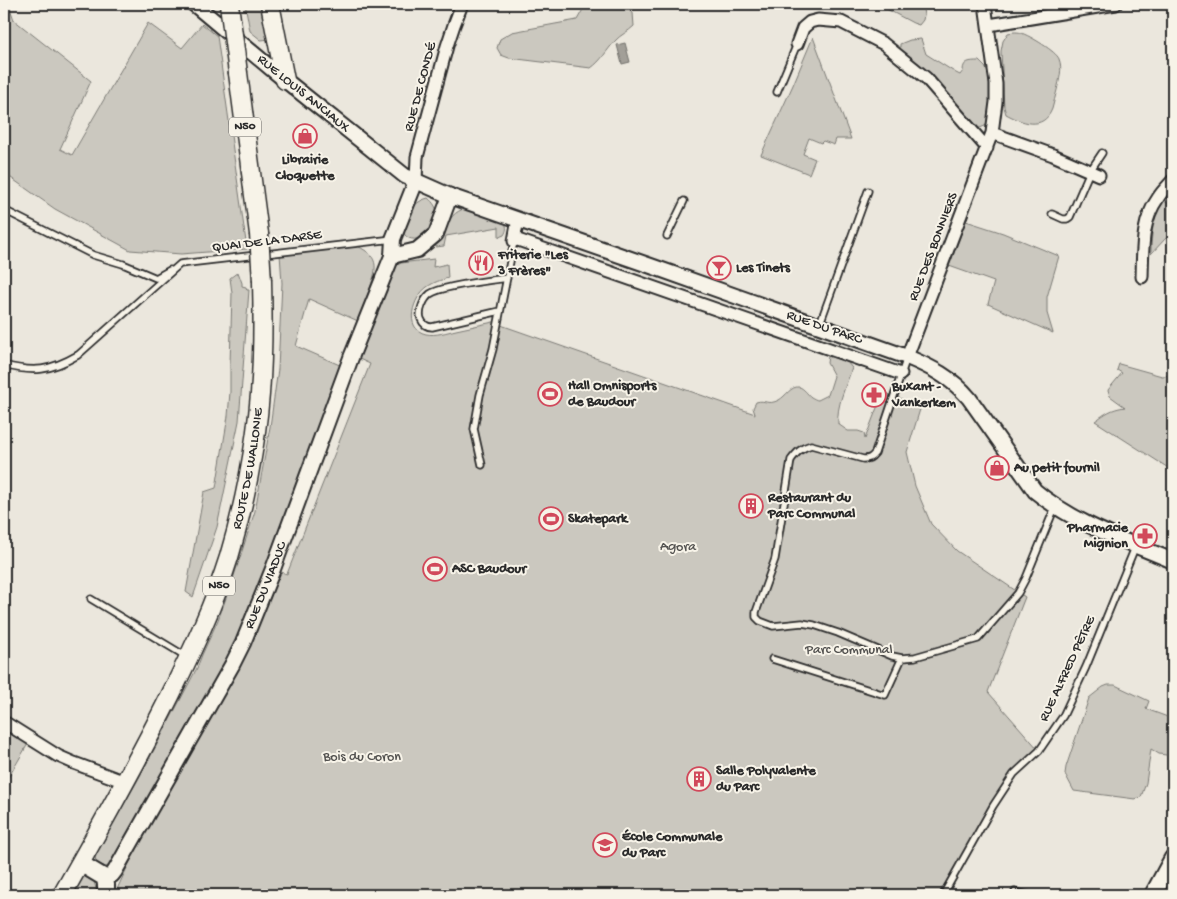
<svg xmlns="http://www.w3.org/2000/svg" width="1177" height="899" font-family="'Gochi Hand',sans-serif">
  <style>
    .green { fill: #cbc8bf; stroke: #7b7a75 }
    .water { fill: #a29f98; stroke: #72716c }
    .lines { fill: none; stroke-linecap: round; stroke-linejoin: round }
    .service-casing { stroke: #2b2b2b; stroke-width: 9 }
    .minor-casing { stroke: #2b2b2b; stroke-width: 15 }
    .tertiary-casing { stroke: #2b2b2b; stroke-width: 18 }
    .secondary-casing { stroke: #2b2b2b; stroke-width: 20 }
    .primary-casing { stroke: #2b2b2b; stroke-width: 21 }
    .service { stroke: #f7f3e8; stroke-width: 5.5 }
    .minor { stroke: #f7f3e8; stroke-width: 11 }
    .tertiary { stroke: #f7f3e8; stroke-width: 14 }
    .secondary { stroke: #f7f3e8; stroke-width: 16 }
    .primary { stroke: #f7f3e8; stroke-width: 18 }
    .primary-bridge-casing { stroke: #2b2b2b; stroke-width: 21; stroke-linecap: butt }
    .primary-bridge { stroke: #f7f3e8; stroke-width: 18 }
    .labels { text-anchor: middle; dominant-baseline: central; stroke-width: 4; stroke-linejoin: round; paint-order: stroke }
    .shield { fill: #f7f3e8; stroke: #686764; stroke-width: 1 }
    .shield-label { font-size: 12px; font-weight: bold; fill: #2b2b2b }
    .street-label { font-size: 14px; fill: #2b2b2b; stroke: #f7f3e8 }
    .poi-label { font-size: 14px; font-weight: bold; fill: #2b2b2b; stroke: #f7f3e8; text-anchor: start }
    .park-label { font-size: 14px; fill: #535250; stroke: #f7f3e8 }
  </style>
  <rect width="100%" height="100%" fill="#ebe7dd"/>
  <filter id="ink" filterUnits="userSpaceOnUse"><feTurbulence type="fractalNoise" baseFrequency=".02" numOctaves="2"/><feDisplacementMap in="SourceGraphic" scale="10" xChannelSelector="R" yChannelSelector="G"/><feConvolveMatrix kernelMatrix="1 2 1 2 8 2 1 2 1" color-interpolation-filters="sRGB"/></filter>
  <g filter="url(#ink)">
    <path class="green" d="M4 4 9 5 14 20 91 81 60 149 72 155 148 23 182 48 202 24 217 36 247 249 181 254 130 250 55 209 4 173Z
      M245 4H266L270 39 261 40 250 31Z
      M586 4H660L629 10 633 13 634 26C628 32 620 35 615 41 607 50 601 61 591 68L509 58 501 55 497 48 500 39 512 32 577 20Z
      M877 4H922L924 15 923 20 919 25 913 23Z
      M1014 32C1016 32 1020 32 1021 33 1029 35 1057 52 1059 59 1063 68 1059 81 1057 90 1055 96 1054 103 1052 109 1043 132 1021 122 1006 114L1004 107 1001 51 1003 41 1008 33Z
      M813 37 851 139H836L834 145 823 141 821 143 809 138 803 154 815 159 809 174 761 155 793 85Z
      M921 39 926 54 956 73 960 75 963 71C963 61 970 61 979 61 981 63 983 65 985 67 992 76 990 113 987 125L980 128 973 127 900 52V44L910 40Z
      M428 198C439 207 440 218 432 228 428 233 425 236 420 238 413 241 403 238 403 229 403 226 405 221 406 218 412 207 417 201 428 198Z
      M1162 200 1173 206V236L1166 238 1151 254C1151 235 1153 216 1162 200Z
      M463 209 469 210 505 222C507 228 507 230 504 235L499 237V227L446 236 444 246 436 247 435 245C438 240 442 237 445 231 450 220 450 215 463 209Z
      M966 221 1003 233 1059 256 1047 297V313L1053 333 988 304 994 282 949 266Z
      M357 246C382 257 376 271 369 291 365 301 361 311 358 321L309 299 296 346 342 366 240 635 114 862 106 867 96 863C92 849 111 826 118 815 146 767 171 717 197 668L202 655 218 620 233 579 255 511 270 427 278 369 282 283 280 254Z
      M434 259 433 267 447 264 448 278C441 280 434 282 427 287 413 297 403 329 426 334 436 336 447 332 456 330 470 327 484 324 498 321V324L755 414 753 408 756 402C766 399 767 406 779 400 786 396 791 386 799 387 804 388 807 394 811 397 813 398 816 400 818 400L828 395 834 376 827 363 828 356 847 362 852 368C846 386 836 406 838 424L848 431H858L864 433 865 439 883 392 921 406 907 452 915 486 931 524 957 551 1025 597 988 692 1038 749 1011 773 938 895H116L118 887 134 853 255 634 278 571 287 574 370 364 357 358 392 268 401 263Z
      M238 272 242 283V286L246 287 247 290H249L239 421 217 527 193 597 186 592 204 492 216 488 228 416 230 392V365L232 293 230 278Z
      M1119 364 1162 376 1173 375V471L1095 421C1106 413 1111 409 1125 407L1110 396 1108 390 1122 373 1117 370Z
      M1108 685H1115L1149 701 1146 709 1173 719V756L1159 754 1151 749 1146 783 1141 797 1135 799 1074 791 1065 774 1066 767 1089 698 1103 687Z
      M4 726 29 742 7 780H4Z
      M86 874 93 877 96 889 95 895H71L82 876Z"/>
    <path class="water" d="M625 43 630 62 622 64 617 45Z"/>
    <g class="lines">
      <g class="service-casing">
        <path id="service" d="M777 92 797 44
          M4 210 93 255 123 264 156 278 170 270
          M1052 214 1063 219H1067L1070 217 1090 171 1102 153
          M667 236 684 201
          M500 311 432 327C427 327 423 324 421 319 418 311 424 299 430 294 441 286 491 280 507 278
          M819 326 868 191
          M907 357 875 453C871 458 869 459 863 459L811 445C801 448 797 452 791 460L775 559 756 612V617L760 621 773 626 802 623 814 625 838 633 892 656 902 658 915 657 978 639 1018 593 1026 578 1055 507
          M4 365C34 373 50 371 78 355L180 264 393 239
          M482 465 474 429 480 395 493 349 514 241
          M91 599 187 657
          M772 659 885 695 902 658
          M943 895 993 806 1014 774 1039 751 1063 716 1086 667 1136 545
          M1014 895 1015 892 1028 895"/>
      </g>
      <g class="minor-casing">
        <path id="minor" d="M989 25 1116 4
          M797 44 803 28 810 22 818 20 841 22 884 44 926 78 987 148
          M992 133 1053 155 1099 175
          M416 181 417 157 447 46 454 25 462 4
          M518 219 514 241 518 240 901 374
          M1142 277C1143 249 1141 222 1158 198 1162 191 1168 186 1173 180
          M907 357 992 133 996 102V84L985 4
          M4 722 58 756 74 763 125 782"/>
      </g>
      <g class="tertiary-casing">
        <g id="tertiary">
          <path d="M194 4 285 80 405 176 450 196 651 266 907 357C931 367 952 378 969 398L1035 491C1075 524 1126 541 1173 561"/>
          <path d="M392 256 417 250 436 234 450 196"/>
          <path id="s1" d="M105 878 112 875 115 871 232 665 243 643 273 569 352 355 392 256 393 239 416 181"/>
        </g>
      </g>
      <g class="secondary-casing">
        <path id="secondary" d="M80 863 105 878 106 885V895
          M1153 895 1173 858"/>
      </g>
      <g class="primary-casing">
        <g id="primary">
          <path d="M270 4 285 80"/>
          <path d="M238 73 259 234"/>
          <path id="s2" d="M62 895C99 830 136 764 170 696 192 651 214 605 229 557 244 507 256 446 260 394 263 356 263 319 262 281"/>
        </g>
      </g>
      <use href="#service" class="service"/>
      <use href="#minor" class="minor"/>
      <use href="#tertiary" class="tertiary"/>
      <use href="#secondary" class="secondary"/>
      <use href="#primary" class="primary"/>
      <g class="primary-bridge-casing">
        <path id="primary-bridge" d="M229 4 238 73
          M259 234 262 281"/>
      </g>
      <use href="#primary-bridge" class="primary-bridge"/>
    </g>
  </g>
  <defs>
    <g id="shop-ring" transform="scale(1.25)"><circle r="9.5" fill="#f7f3e8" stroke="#d1495b" stroke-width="1.5"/><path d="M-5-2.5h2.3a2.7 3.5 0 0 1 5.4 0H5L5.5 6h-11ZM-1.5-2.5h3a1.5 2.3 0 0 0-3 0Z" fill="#d1495b"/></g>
    <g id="restaurant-ring" transform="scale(1.25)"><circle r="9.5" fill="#f7f3e8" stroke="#d1495b" stroke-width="1.5"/><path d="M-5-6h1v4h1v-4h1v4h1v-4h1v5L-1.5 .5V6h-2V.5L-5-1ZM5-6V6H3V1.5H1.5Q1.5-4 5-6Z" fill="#d1495b"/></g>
    <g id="bar-ring" transform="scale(1.25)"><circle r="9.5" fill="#f7f3e8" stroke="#d1495b" stroke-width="1.5"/><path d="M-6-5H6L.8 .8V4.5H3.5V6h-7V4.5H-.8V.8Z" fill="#d1495b"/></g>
    <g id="stadium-ring" transform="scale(1.25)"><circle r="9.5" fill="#f7f3e8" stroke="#d1495b" stroke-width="1.5"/><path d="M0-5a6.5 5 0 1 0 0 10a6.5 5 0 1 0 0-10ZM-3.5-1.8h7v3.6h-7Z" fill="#d1495b"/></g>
    <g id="pharmacy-ring" transform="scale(1.25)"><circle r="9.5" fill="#f7f3e8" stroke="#d1495b" stroke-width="1.5"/><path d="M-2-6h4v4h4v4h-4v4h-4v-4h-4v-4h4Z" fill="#d1495b"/></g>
    <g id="building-ring" transform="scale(1.25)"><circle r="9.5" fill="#f7f3e8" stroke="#d1495b" stroke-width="1.5"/><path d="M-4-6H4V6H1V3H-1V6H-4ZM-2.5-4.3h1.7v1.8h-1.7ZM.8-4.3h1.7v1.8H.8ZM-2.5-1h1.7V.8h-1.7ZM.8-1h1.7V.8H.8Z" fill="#d1495b"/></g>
    <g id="school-ring" transform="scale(1.25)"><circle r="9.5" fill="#f7f3e8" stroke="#d1495b" stroke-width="1.5"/><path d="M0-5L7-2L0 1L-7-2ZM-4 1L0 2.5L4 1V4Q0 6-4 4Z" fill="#d1495b"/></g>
  </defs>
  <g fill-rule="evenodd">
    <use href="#shop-ring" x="305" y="136"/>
    <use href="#restaurant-ring" x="481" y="263"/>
    <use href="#bar-ring" x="719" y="268"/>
    <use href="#stadium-ring" x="550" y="394"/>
    <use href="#pharmacy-ring" x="874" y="395"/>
    <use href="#shop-ring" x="997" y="468"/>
    <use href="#building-ring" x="751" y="506"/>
    <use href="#stadium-ring" x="551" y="519"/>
    <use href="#pharmacy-ring" x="1145" y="536"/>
    <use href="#stadium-ring" x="435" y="569"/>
    <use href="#building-ring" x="699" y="779"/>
    <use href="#school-ring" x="605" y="845"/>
  </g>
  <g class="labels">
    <g class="shield">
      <rect x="229" y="117.5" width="32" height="19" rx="4"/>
      <rect x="203" y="576.5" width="32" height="19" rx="4"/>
    </g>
    <g class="shield-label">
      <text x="245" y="127">N50</text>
      <text x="219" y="586">N50</text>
    </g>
    <g class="street-label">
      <text transform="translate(421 87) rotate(-75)">RUE DE CONDÉ</text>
      <text transform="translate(303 94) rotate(39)">RUE LOUIS ANCIAUX</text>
      <text transform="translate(267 242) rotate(-7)">QUAI DE LA DARSE</text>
      <text transform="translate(934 247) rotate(-69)">RUE DES BONNIERS</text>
      <text transform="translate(824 328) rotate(19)">RUE DU PARC</text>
      <text stroke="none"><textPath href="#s2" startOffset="468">ROUTE DE WALLONIE</textPath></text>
      <text stroke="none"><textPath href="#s1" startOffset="336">RUE DU VIADUC</textPath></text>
      <text transform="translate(1068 669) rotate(-65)">RUE ALFRED PÊTRE</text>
    </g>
    <g class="poi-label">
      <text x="305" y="160" text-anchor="middle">Librairie<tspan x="305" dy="16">Cloquette</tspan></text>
      <text x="498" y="255">Friterie "Les<tspan x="498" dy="16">3 Frères"</tspan></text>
      <text x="736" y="268">Les Tinets</text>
      <text x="568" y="386">Hall Omnisports<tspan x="568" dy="16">de Baudour</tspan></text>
      <text x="892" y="387">Buxant -<tspan x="892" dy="16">Vankerkem</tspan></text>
      <text x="1014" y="468">Au petit fournil</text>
      <text x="768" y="498">Restaurant du<tspan x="768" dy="16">Parc Communal</tspan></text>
      <text x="568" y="519">Skatepark</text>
      <text x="1128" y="528" text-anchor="end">Pharmacie<tspan x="1128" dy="16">Mignion</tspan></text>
      <text x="452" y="569">ASC Baudour</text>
      <text x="716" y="771">Salle Polyvalente<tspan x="716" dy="16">du Parc</tspan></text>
      <text x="622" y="837">École Communale<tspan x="622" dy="16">du Parc</tspan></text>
    </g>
    <g class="park-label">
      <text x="678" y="547">Agora</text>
      <text x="849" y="650">Parc Communal</text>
      <text x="362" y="757">Bois du Coron</text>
    </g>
  </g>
  <rect width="1177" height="899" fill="none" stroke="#f7f3e8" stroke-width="20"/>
  <rect x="10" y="10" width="1157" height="879" fill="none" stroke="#2b2b2b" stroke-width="2" filter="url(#ink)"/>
</svg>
